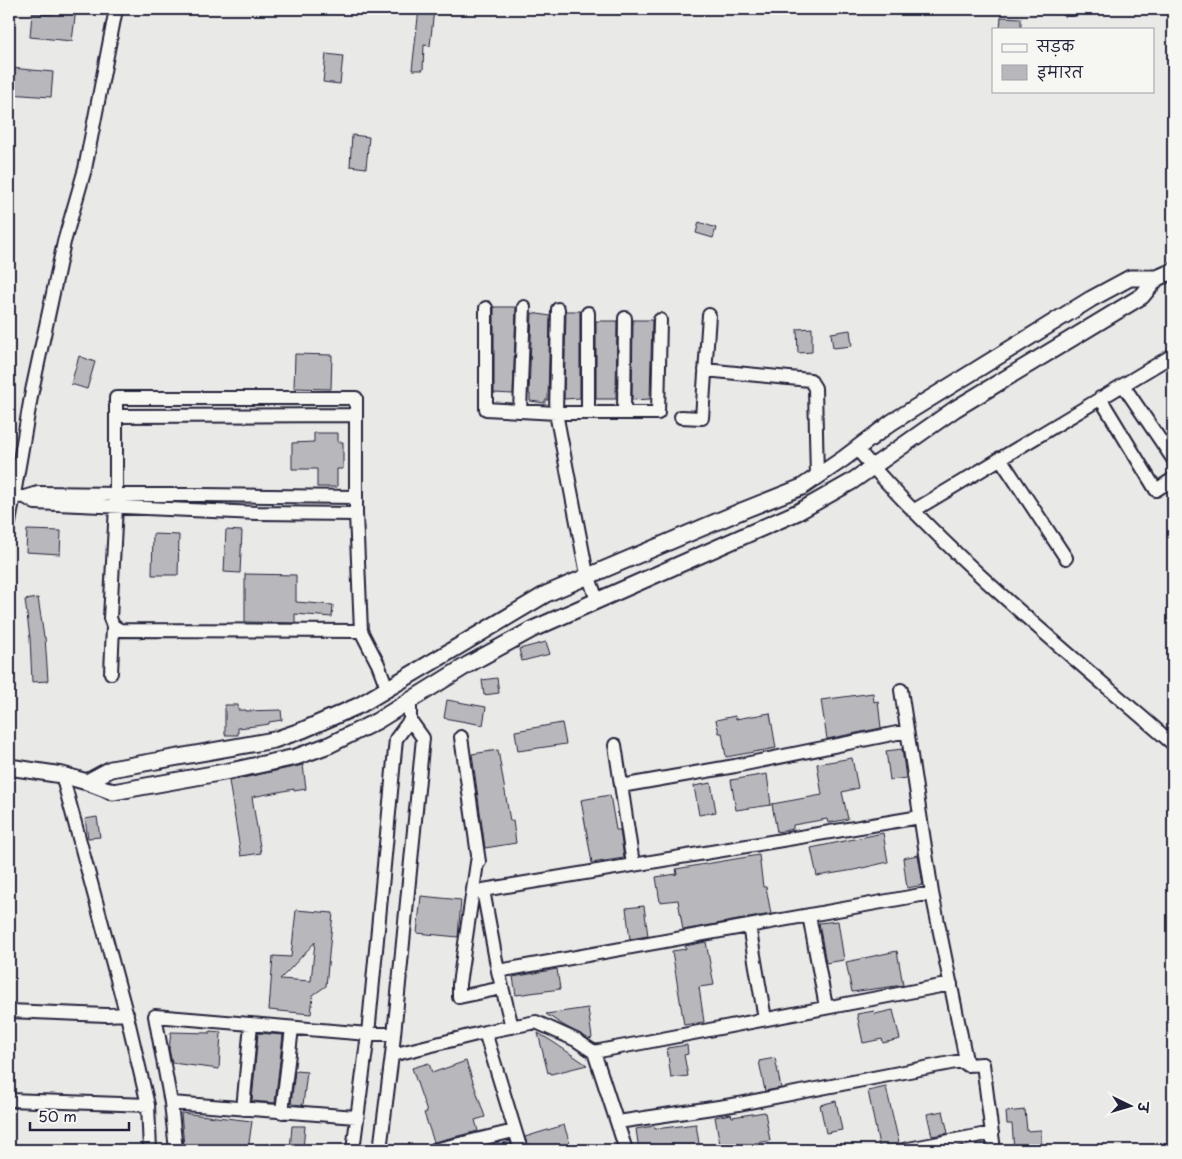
<svg xmlns="http://www.w3.org/2000/svg" width="1182" height="1159" font-family="'Playpen Sans','Playpen Sans Deva',sans-serif">
  <style>
    .building { fill: #b8b8bc; stroke: #22223b; fill-rule: evenodd }
    .lines { fill: none; stroke-linecap: round; stroke-linejoin: round }
    .minor-casing { stroke: #22223b; stroke-width: 16 }
    .tertiary-casing { stroke: #22223b; stroke-width: 19 }
    .minor { stroke: #f6f6f2; stroke-width: 12 }
    .tertiary { stroke: #f6f6f2; stroke-width: 15 }
  </style>
  <rect width="100%" height="100%" fill="#e9e9e7"/>
  <filter id="ink" filterUnits="userSpaceOnUse"><feTurbulence type="fractalNoise" baseFrequency=".02" numOctaves="2"/><feDisplacementMap in="SourceGraphic" scale="10" xChannelSelector="R" yChannelSelector="G"/><feConvolveMatrix kernelMatrix="1 2 1 2 8 2 1 2 1" color-interpolation-filters="sRGB"/></filter>
  <g filter="url(#ink)">
    <path class="building" d="M52 9H76L72 41 30 37 32 13 52 15Z
      M419 9H434L430 46 424 45 423 70H412Z
      M1001 17 1021 18V29H1000Z
      M326 54 343 56 340 84 323 82Z
      M11 68 53 72 51 97 9 94Z
      M352 135 369 137 366 168 350 166Z
      M699 222 716 228 713 238 696 233Z
      M494 307H516L513 394 494 393Z
      M566 311H580V398L564 399Z
      M532 313 550 316 548 400H545V403L530 401V394H529Z
      M633 320H652L650 399 632 400Z
      M596 321H617L616 399H596Z
      M812 328V352L798 353 797 329Z
      M850 330 852 346 833 348 831 333Z
      M295 354 332 355 331 389 294 388Z
      M79 356 95 362 87 389 71 384Z
      M314 433H338V442H343V469H337V487H317V469H292V443L314 442Z
      M27 530 61 531 60 554 26 552Z
      M226 530 242 531 240 573 224 572Z
      M153 534 179 535 178 575H152Z
      M245 574 296 575V602L333 605 332 617 295 614V623L245 622Z
      M38 598 44 637H45L48 681 32 682 30 638 25 600Z
      M546 642 550 654 522 661 519 649Z
      M497 678 499 693 484 695 482 680Z
      M873 693 874 702 878 701 881 728 827 739 821 700Z
      M447 700 486 707 483 725 444 718Z
      M225 705H238V710H246V711L281 710 282 720 269 722V724L263 725 238 728V735H225Z
      M770 713 776 748 726 757 722 733H719L716 720 735 716 736 719Z
      M562 723 566 744 518 751 515 731Z
      M902 749 906 778 890 780 886 751Z
      M498 750 510 821H513L516 843 485 848 472 754Z
      M852 758 858 788 842 792 848 819 828 823 827 819 793 825V829L777 832 772 804 822 795 817 764Z
      M303 765 306 789 294 791V789L252 797 261 853 241 856 229 781Z
      M767 774 771 805 736 810 731 780Z
      M711 783 716 812 699 815 694 786Z
      M610 795 616 830H620L624 858 592 863 581 800Z
      M97 817 100 837 88 838 85 819Z
      M883 833 888 862 854 870 817 876 811 848Z
      M759 855 763 887H766L771 914 683 930 678 900 660 902 656 877 677 874 676 869Z
      M918 855 923 885 907 888 903 858Z
      M421 896 461 900 458 937 417 933Z
      M644 906 648 936 630 939 626 908Z
      M296 910 333 913 326 986 313 995 311 1014 269 1010 273 956 291 957ZM315 942 311 981 280 979 290 969Z
      M838 921 844 960 826 963 819 923Z
      M706 942 714 985 699 987 704 1022 684 1025 672 951 686 949 685 946Z
      M897 951 903 985 852 992 846 962Z
      M557 969 560 989 516 995 513 977Z
      M588 1008 592 1038 589 1039 563 1025 546 1014Z
      M893 1010 900 1039 883 1043 882 1039 863 1043 857 1014 874 1011 875 1014Z
      M210 1031 221 1032 219 1069 172 1063 169 1049 171 1032 210 1033Z
      M258 1033 283 1035 275 1103 252 1101Z
      M538 1033 553 1042 587 1065 551 1074 550 1072 548 1073Z
      M687 1045 688 1054 684 1055 688 1076 671 1078 667 1048Z
      M775 1058 781 1088 765 1091 759 1061Z
      M466 1061 485 1117 475 1120 478 1131 434 1142 424 1113 427 1112 412 1068 429 1063 432 1073Z
      M295 1071 307 1072 303 1105 291 1104Z
      M886 1087 899 1143 895 1147 880 1150 868 1091Z
      M836 1101 842 1130 826 1133 820 1105Z
      M1025 1110 1027 1131 1041 1130 1042 1150H1014L1012 1124H1007L1006 1112Z
      M943 1111 948 1133 932 1136 927 1114Z
      M765 1112 770 1141 755 1143 756 1150H737V1148L721 1150 715 1117 731 1114 732 1117Z
      M181 1113 252 1121 248 1150H208V1148L184 1146Z
      M696 1124 700 1150H639L636 1129 654 1126 655 1129Z
      M564 1125 570 1144 549 1150H529L525 1137Z
      M292 1126H305L303 1150H290Z
      M510 1141 513 1150H490L489 1148Z"/>
    <g class="lines">
      <g class="minor-casing">
        <path id="minor" d="M1067 9H1073
          M486 308V409L556 413H658L660 320
          M558 309 556 413 586 569 597 600
          M705 370 810 380 815 388 817 477
          M1123 385 1173 459
          M1100 398 1156 490 1173 479
          M520 411 524 307
          M588 412V313
          M624 412 625 318
          M116 416 356 415
          M681 417 702 418 709 315
          M857 449C951 559 1064 649 1173 744
          M1000 458 1066 558
          M13 496 25 497 35 503 257 513 356 514
          M25 497 38 493 356 497
          M913 511 1173 355
          M9 523 32 391 64 242 85 169 116 9
          M361 631 356 514V398H116V506L110 618 113 626 120 630 361 631 378 664 387 688
          M111 673 113 626
          M901 690 932 893 967 1065 983 1064 994 1150
          M461 737 479 862
          M615 745 633 864
          M62 775 128 1020 148 1105
          M621 786 735 766 907 731
          M478 856 459 984V997L502 988
          M809 915 826 1007
          M749 926 765 1019
          M498 971 483 890 920 817
          M9 1011 106 1015 127 1014
          M512 1027 498 971 932 893
          M485 1032 536 1022 576 1040 594 1052 626 1150
          M594 1052 951 984
          M392 1055 485 1032 521 1150
          M9 1100 148 1105 150 1150
          M171 1103 176 1150
          M243 1109 251 1024
          M282 1112 292 1028
          M356 1117 171 1103 155 1016 368 1034H394
          M618 1122 739 1104 966 1060
          M353 1150 368 1034 396 739 410 720V701
          M380 1150 392 1055 423 738 410 720
          M434 1150 514 1131
          M903 1150 992 1133"/>
      </g>
      <g class="tertiary-casing">
        <path id="tertiary" d="M9 767 62 775 87 782 113 792 235 770 296 757 329 745 377 721 469 664 533 629 798 512 851 482 955 409 1142 296 1157 278
          M87 782 111 769 274 740 303 730 360 705 546 594 744 510 802 487 843 459 892 422 1091 299 1130 278H1157L1173 271"/>
      </g>
      <use href="#minor" class="minor"/>
      <use href="#tertiary" class="tertiary"/>
    </g>
  </g>
  <rect width="1182" height="1159" fill="none" stroke="#f6f6f2" stroke-width="30"/>
  <rect x="15" y="15" width="1152" height="1129" fill="none" stroke="#22223b" stroke-width="2" filter="url(#ink)"/>
  <rect x="992" y="28" width="162" height="65" fill="#f6f6f2" stroke="#a1a1a9"/>
  <rect x="1002" y="44" width="25" height="8" fill="#f6f6f2" stroke="#a1a1a9"/>
  <text x="1037" y="52" font-size="15" fill="#22223b">सड़क</text>
  <rect x="1002" y="65" width="25" height="15" fill="#b8b8bc" stroke="#a1a1a9"/>
  <text x="1037" y="78" font-size="15" fill="#22223b">इमारत</text>
  <g transform="translate(1130 1106) rotate(95)" stroke="#f6f6f2" stroke-width="4" paint-order="stroke">
  <path d="M0-4L9 19L0 12L-9 19Z" fill="#22223b"/>
  <text y="-8" font-size="14" font-weight="bold" text-anchor="middle" fill="#22223b">उ</text>
  </g>
  <path d="M30 1122v8h99v-8" fill="none" stroke="#22223b" stroke-width="2.5"/>
  <text x="38" y="1122" font-size="15" fill="#22223b" stroke="#f6f6f2" stroke-width="4" paint-order="stroke">50 m</text>
</svg>
